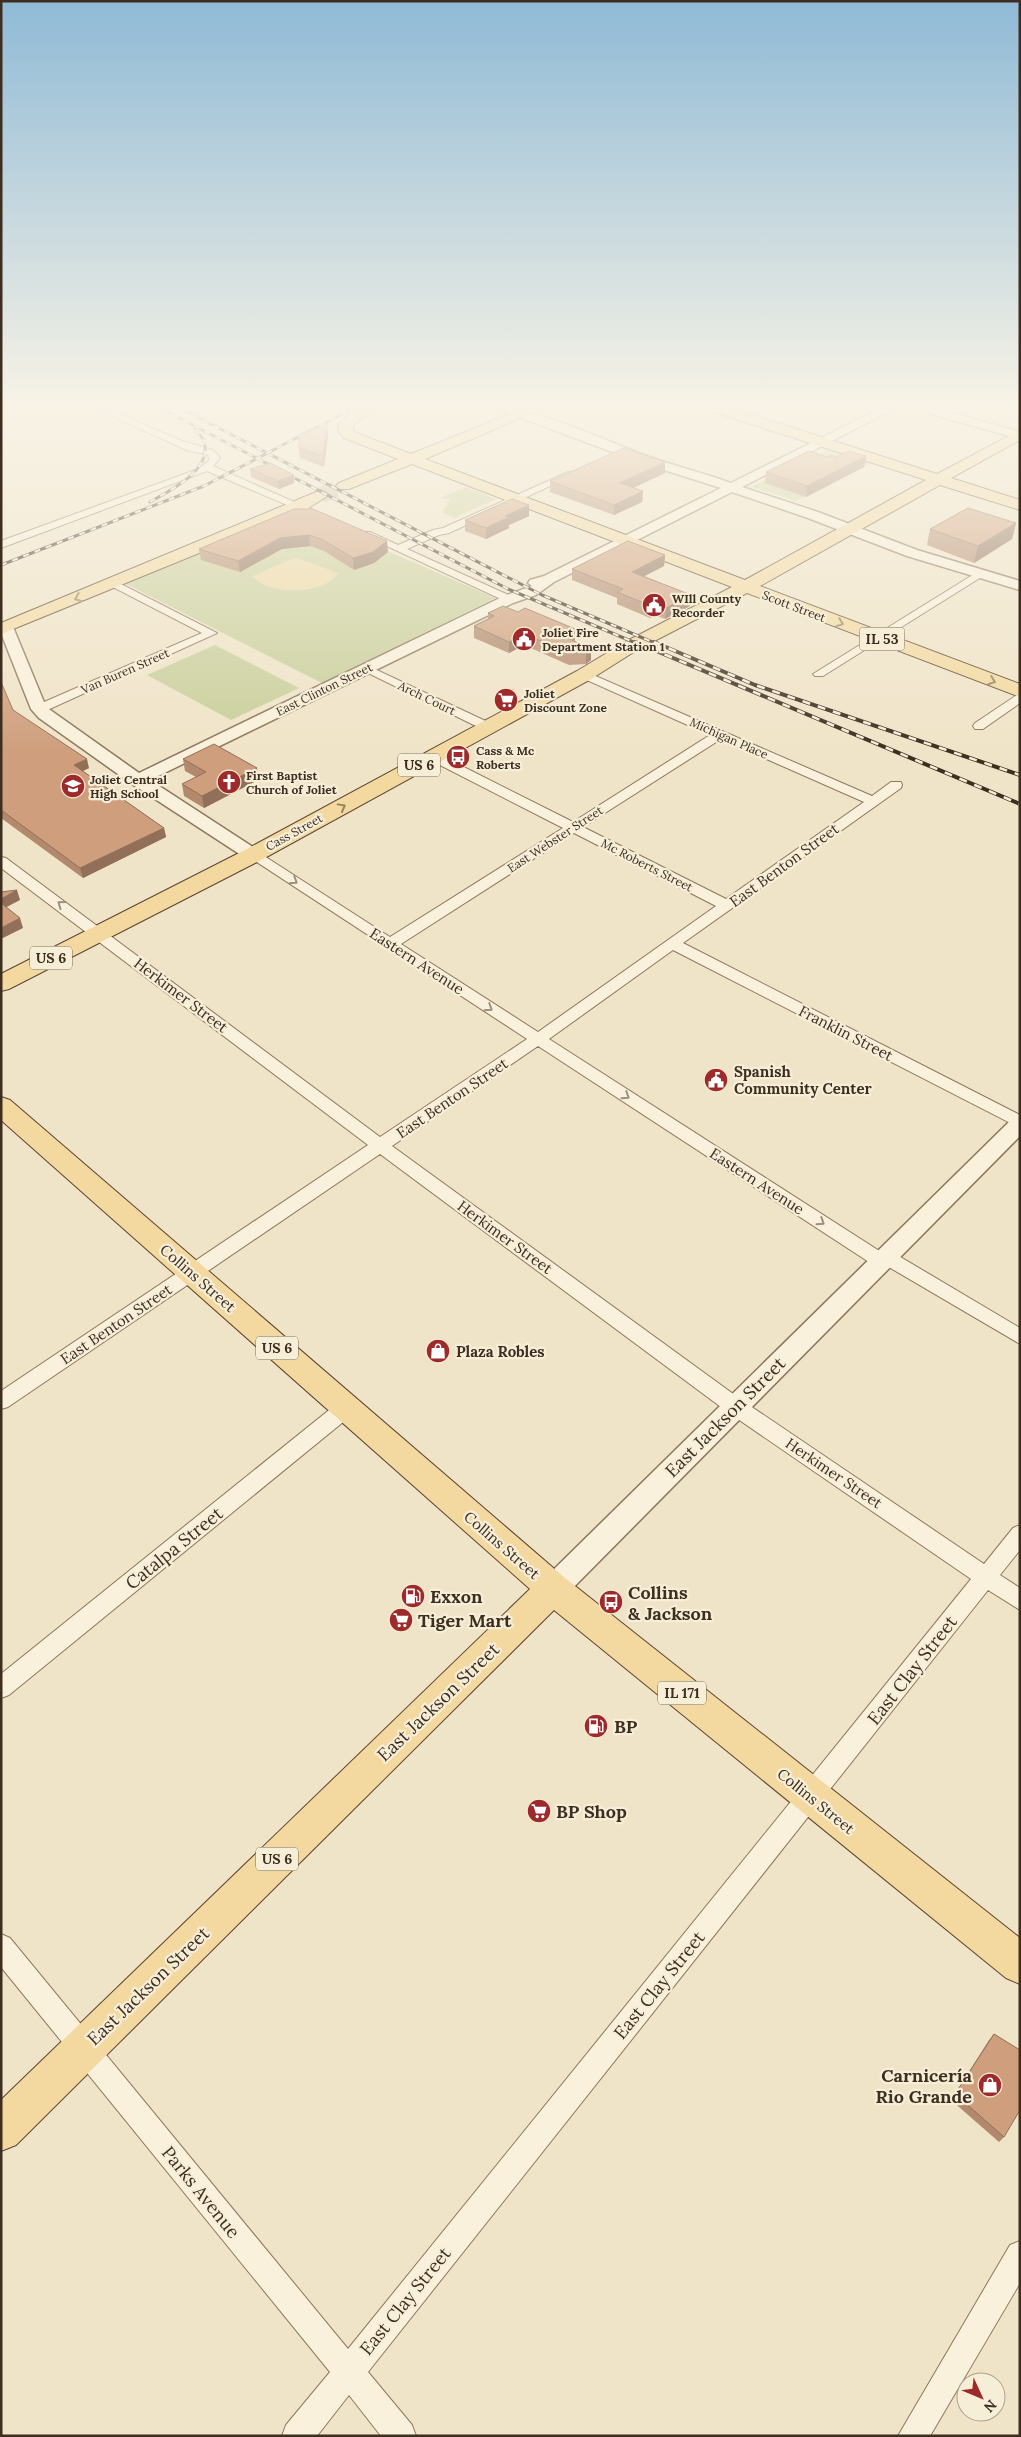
<svg xmlns="http://www.w3.org/2000/svg" width="1021" height="2437" font-family="Lora,serif">
  <style>
    .green { fill: #c9cf9b }
    .sand { fill: #ecd9a5 }
    .lines { fill: none; stroke-linecap: round; stroke-linejoin: round }
    .primary-tunnel { stroke: #ccc0a6; stroke-width: 16; stroke-dasharray: 16 8; stroke-linecap: butt }
    .minor-casing { stroke: #8d765c; stroke-width: 2 }
    .tertiary-casing { stroke: #8d765c; stroke-width: 3 }
    .primary-casing { stroke: #5b4430; stroke-width: 2 }
    .minor { fill: #faf1dc; fill-rule: evenodd }
    .tertiary { fill: #faf1dc; fill-rule: evenodd }
    .primary { fill: #f3d9a0; fill-rule: evenodd }
    .rail-far1-casing { stroke: #3d2e20; stroke-width: 3 }
    .rail-casing { stroke: #3d2e20; stroke-width: 4 }
    .rail-far1 { stroke: #f7eed8; stroke-width: 2; stroke-dasharray: 6; stroke-linecap: butt }
    .rail { stroke: #f7eed8; stroke-width: 2.5; stroke-dasharray: 8; stroke-linecap: butt }
    .wall { fill: #b2896c }
    .shaded-wall { fill: #916f58 }
    .building { fill: #cf9f7d; stroke: #916f58 }
    .oneway { stroke: #988460 }
    .oneway2 { stroke: #9c907e }
    .labels { text-anchor: middle; dominant-baseline: central; stroke-width: 4.5; stroke-linejoin: round; paint-order: stroke }
    .far-poi-label { font-size: 12px; font-weight: bold; fill: #3d2e20; stroke: #f7eed8; text-anchor: start }
    .far-street-label { font-size: 12px; fill: #3d2e20; stroke: #f7eed8 }
    .shield { fill: #f7eed8; stroke: #756857; stroke-width: 1 }
    .shield-label { font-size: 14px; font-weight: bold; fill: #3d2e20 }
    .street-label { font-size: 15px; fill: #3d2e20; stroke: #f7eed8 }
    .poi-label { font-size: 15px; font-weight: bold; fill: #3d2e20; stroke: #f7eed8; text-anchor: start }
    .near-street-label { font-size: 18px; fill: #3d2e20; stroke: #f7eed8 }
    .near-poi-label { font-size: 18px; font-weight: bold; fill: #3d2e20; stroke: #f7eed8; text-anchor: start }
  </style>
  <rect width="100%" height="100%" fill="#f0e4c8"/>
  <path class="green" d="M827 450 869 463 796 501 752 487Z
    M466 487 496 499 454 518 442 512 450 499 440 498Z
    M301 513 495 598 322 683 126 584Z
    M215 645 299 688 231 720 147 675Z"/>
  <path class="sand" d="M294 558H298L338 573C327 595 266 596 253 576Z"/>
  <g class="lines">
    <path class="primary-tunnel" d="M321 495 344 486"/>
    <g class="minor-casing">
      <path id="minor" d="M1 409H12L1 415Z
        M96 409H108L182 441 213 450 220 458 213 466 317 512 308 514 207 471 1 548V541L198 469 210 460 207 454 189 451Z
        M568 472 576 474 449 533 439 535 407 549 513 597V601H505L361 534 362 532H370L398 545 433 530 443 528Z
        M979 571 984 574 983 576 823 676H815L813 674Z
        M113 580 217 633 43 712H35L33 709 35 706 202 633 109 585V581Z
        M366 665 492 724 494 727 492 730H484L362 670 360 668 362 666Z
        M584 671 872 796 891 782H901L902 785 901 788 683 943 1020 1115V1128L673 950 549 1039 881 1252 886 1250 892 1252 1020 1328V1344L887 1266 881 1268 875 1266 538 1046 392 1146 743 1401 984 1564 1013 1528 1020 1525V1550L1000 1575 1020 1588V1610L988 1590 368 2372 412 2425 416 2436H381L349 2395 317 2436H282L286 2425 330 2372 1 1967V1934L10 1938 348 2349 971 1579 729 1413 380 1154 8 1407 1 1409V1391L368 1145 1 868V857L6 858 380 1137 527 1039 246 855 253 851 258 852 390 937 563 828 430 760 428 757 430 754H438L573 822 710 735 580 677 578 675 580 673ZM721 739 864 802 726 899 583 827ZM574 833 716 906 538 1032 401 944Z
        M1020 693V703L983 729H975L973 726 975 723Z
        M346 1400 353 1402 356 1408 353 1414 9 1695 1 1698V1674L339 1402Z
        M1020 2241V2283L930 2436H898L1010 2245Z"/>
    </g>
    <g class="tertiary-casing">
      <path id="tertiary" d="M497 409C543 409 606 442 650 457 677 467 705 473 731 483L879 409H894L742 487 818 512 917 550 1020 581V590L907 556 808 518 732 492 554 582 536 595 513 603 150 780 259 851 262 855 259 859H247L132 784 39 718 31 709 1 633V624H11L13 627 46 707 139 773 504 596 532 586 528 583 530 580 544 576 721 488 642 463Z
        M938 409 1020 432V439L931 414 929 412 931 410Z
        M1020 1116V1136L563 1598 553 1601 543 1598 539 1589 543 1580 1013 1118Z"/>
    </g>
    <g class="primary-casing">
      <path id="primary" d="M358 409H375L353 425 354 432 411 454 522 409H542L425 459 745 580 926 480 713 412 711 409H734L937 474 1020 430V440L951 478 1020 500V510L940 485 760 586 1020 684V697L747 593 637 650 591 679 261 860 9 989 1 991V974L245 850 577 671 625 642 732 587 412 464 349 489H339L336 486 339 483 398 459 344 438 338 430 339 423Z
        M321 490 329 495 307 509 1 634V623Z
        M1 1097 10 1100 565 1578 1020 1938V1984L1006 1978 554 1610 16 2145 1 2151V2100L530 1589 1 1120Z"/>
    </g>
    <use href="#minor" class="minor"/>
    <use href="#tertiary" class="tertiary"/>
    <use href="#primary" class="primary"/>
    <g class="rail-far1-casing">
      <path id="rail-far1" d="M162 409 508 589 638 644
        M182 409 542 595 657 644
        M150 502C169 491 213 470 204 442 203 437 198 433 195 429
        M1 565 204 486 352 409"/>
    </g>
    <g class="rail-casing">
      <path id="rail" d="M635 642 1020 804
        M654 642 755 685 1020 775"/>
    </g>
    <use href="#rail-far1" class="rail-far1"/>
    <use href="#rail" class="rail"/>
  </g>
  <path class="wall" d="M328 435 324 467 300 458 299 448Z
    M866 456 864 467 806 497 765 483 766 472 828 457Z
    M250 469 294 475V483L279 489 251 477Z
    M665 473 633 488 643 491 642 502 614 515 550 492V481Z
    M294 509 388 552 374 563 354 570 324 551 310 546 282 549 240 572 201 560 199 549Z
    M529 516 509 525V528L486 539 465 531V520Z
    M1016 523 1012 539 974 563 927 545 930 529Z
    M665 555 664 566 644 576 691 595 690 606 665 619 655 615 650 618 617 604V598L572 580V569Z
    M518 612 574 641 591 649V660L586 664 569 665 524 645 509 653 474 638V626L488 619V613Z
    M1 682 13 710 89 768 83 771 164 828 166 837 83 878 1 818Z
    M183 759 257 768 258 780 204 808 184 796 182 784 196 777 185 771Z
    M994 2034 1004 2137 999 2142 951 2100 989 2040Z"/>
  <path class="shaded-wall" d="M327 424 328 435 324 467 323 456Z
    M866 456 864 467 806 497 807 486Z
    M665 462V473L620 494V483Z
    M294 475V483L279 489 278 481Z
    M643 491 642 502 614 515V505Z
    M529 505V516L509 525V528L486 539V528L505 516Z
    M1016 523 1012 539 974 563 978 546Z
    M309 535 310 546 282 549 240 572 238 561 280 538Z
    M387 541 388 552 374 563 354 570 353 558Z
    M665 555 664 566 631 583 632 572Z
    M691 595 690 606 665 619 666 608Z
    M655 604V615L650 618 651 606Z
    M575 629V641L563 636Z
    M524 634V645L509 653V642Z
    M591 649V660L586 664V652Z
    M87 759 89 768 76 774 74 765Z
    M257 768 258 780 204 808 202 796Z
    M164 828 166 837 83 878 80 868Z
    M17 890 20 900 1 910V899Z
    M20 918 23 928 1 939V928Z"/>
  <path class="building" d="M327 424 323 456 299 448V435Z
    M624 448 665 462 620 483 643 491 614 505 550 481Z
    M809 451 828 457 831 455 836 457 848 451 866 456 807 486 766 472Z
    M270 463 294 475 278 481 250 469Z
    M512 499 529 505 505 516 509 517 486 528 465 520Z
    M968 508 1016 523 978 546 930 529Z
    M294 509H313L387 541 373 552 353 558 323 540 309 535 280 538 238 561 199 549Z
    M628 541 665 555 632 572 691 595 666 608 655 604 651 606 617 592 623 589 572 569Z
    M503 606 518 612 525 608 575 629 563 636 591 649 586 652 570 653 524 634 509 642 474 626 494 616 488 613Z
    M1 682 13 710 87 759 74 765 164 828 80 868 1 810Z
    M214 744 257 768 202 796 182 784 206 772 183 759Z
    M17 890 1 899V892Z
    M1 903 20 918 1 928Z
    M994 2034 1020 2050V2110L1004 2137 955 2094Z"/>
  <defs><path id="oneway-chevron" d="M-2-3.5L2.5 0L-2 3.5" fill="none" stroke-width="1.6" stroke-linecap="round" stroke-linejoin="round" transform="scale(1.25)"/></defs>
  <g class="oneway">
    <use href="#oneway-chevron" transform="translate(78 598) rotate(158)"/>
    <use href="#oneway-chevron" transform="translate(840 623) rotate(21)"/>
    <use href="#oneway-chevron" transform="translate(992 681) rotate(21)"/>
    <use href="#oneway-chevron" transform="translate(342 807) rotate(-29)"/>
  </g>
  <g class="oneway2">
    <use href="#oneway-chevron" transform="translate(294 881) rotate(33)"/>
    <use href="#oneway-chevron" transform="translate(61 904) rotate(-144)"/>
    <use href="#oneway-chevron" transform="translate(489 1008) rotate(33)"/>
    <use href="#oneway-chevron" transform="translate(626 1096) rotate(33)"/>
    <use href="#oneway-chevron" transform="translate(821 1222) rotate(33)"/>
  </g>
  <linearGradient id="sky" x2="0" y2="1"><stop stop-color="#8fbad6"/><stop offset="0.54" stop-color="#f8f3e6"/><stop offset="1" stop-color="#f8f3e6" stop-opacity="0"/></linearGradient>
  <rect width="1021" height="751" fill="url(#sky)"/>
  <defs>
    <g id="civic-disc" transform="scale(1.25)"><circle r="9.5" fill="#9e2a2b" stroke="#f7eed8"/><path d="M-.6-6.5H3V-4.5H.6V-3L4-1V1h2V6H-6V1h2V-1L-.6-3ZM-1.2 2.5V6h2.4V2.5Z" fill="#fff"/></g>
    <g id="supermarket-disc" transform="scale(1.25)"><circle r="9.5" fill="#9e2a2b" stroke="#f7eed8"/><path d="M-6-5.5h2.5l.6 2H6L4.5 2H-2.5L-4.4-4H-6ZM-1.5 3.2a1.3 1.3 0 1 0 .1 0ZM3 3.2a1.3 1.3 0 1 0 .1 0Z" fill="#fff"/></g>
    <g id="bus-disc" transform="scale(1.25)"><circle r="9.5" fill="#9e2a2b" stroke="#f7eed8"/><path d="M-5-6H5V4H4V6H2V4H-2V6H-4V4H-5ZM-3.5-4V0h7V-4ZM-3.5 1.2v1.5H-2V1.2ZM2 1.2v1.5H3.5V1.2Z" fill="#fff"/></g>
    <g id="church-disc" transform="scale(1.25)"><circle r="9.5" fill="#9e2a2b" stroke="#f7eed8"/><path d="M-1.2-6h2.4v3.5h3.3v2.4h-3.3V6h-2.4V-.1h-3.3v-2.4h3.3Z" fill="#fff"/></g>
    <g id="school-disc" transform="scale(1.25)"><circle r="9.5" fill="#9e2a2b" stroke="#f7eed8"/><path d="M0-5L7-2L0 1L-7-2ZM-4 1L0 2.5L4 1V4Q0 6-4 4Z" fill="#fff"/></g>
    <g id="shop-disc" transform="scale(1.25)"><circle r="9.5" fill="#9e2a2b" stroke="#f7eed8"/><path d="M-5-2.5h2.3a2.7 3.5 0 0 1 5.4 0H5L5.5 6h-11ZM-1.5-2.5h3a1.5 2.3 0 0 0-3 0Z" fill="#fff"/></g>
    <g id="fuel-disc" transform="scale(1.25)"><circle r="9.5" fill="#9e2a2b" stroke="#f7eed8"/><path d="M-5.5-6h7V0h2V4h1.3V-2.5L3-4.5l.8-.8L6-3V5H2.5V1h-1V6h-7ZM-4.2-4.7v3.2H.2V-4.7Z" fill="#fff"/></g>
  </defs>
  <g fill-rule="evenodd">
    <use href="#civic-disc" x="654" y="605"/>
    <use href="#civic-disc" x="524" y="639"/>
    <use href="#supermarket-disc" x="506" y="700"/>
    <use href="#bus-disc" x="458" y="757"/>
    <use href="#church-disc" x="229" y="782"/>
    <use href="#school-disc" x="73" y="786"/>
    <use href="#civic-disc" x="716" y="1080"/>
    <use href="#shop-disc" x="438" y="1351"/>
    <use href="#fuel-disc" x="413" y="1596"/>
    <use href="#bus-disc" x="611" y="1602"/>
    <use href="#supermarket-disc" x="401" y="1620"/>
    <use href="#fuel-disc" x="596" y="1726"/>
    <use href="#supermarket-disc" x="539" y="1811"/>
    <use href="#shop-disc" x="990" y="2085"/>
  </g>
  <g class="labels">
    <g class="far-poi-label">
      <text x="672" y="598">WIll County<tspan x="672" dy="14">Recorder</tspan></text>
      <text x="542" y="632">Joliet Fire<tspan x="542" dy="14">Department Station 1</tspan></text>
      <text x="524" y="693">Joliet<tspan x="524" dy="14">Discount Zone</tspan></text>
      <text x="476" y="750">Cass &amp; Mc<tspan x="476" dy="14">Roberts</tspan></text>
      <text x="246" y="775">First Baptist<tspan x="246" dy="14">Church of Joliet</tspan></text>
      <text x="90" y="779">Joliet Central<tspan x="90" dy="14">High School</tspan></text>
    </g>
    <g class="far-street-label">
      <text transform="translate(794 606) rotate(21)">Scott Street</text>
      <text transform="translate(125 671) rotate(-24)">Van Buren Street</text>
      <text transform="translate(324 689) rotate(-26)">East Clinton Street</text>
      <text transform="translate(427 698) rotate(26)">Arch Court</text>
      <text transform="translate(729 738) rotate(24)">Michigan Place</text>
      <text transform="translate(294 832) rotate(-29)">Cass Street</text>
      <text transform="translate(555 839) rotate(-33)">East Webster Street</text>
      <text transform="translate(647 865) rotate(27)">Mc Roberts Street</text>
    </g>
    <g class="shield">
      <rect x="859.5" y="627.5" width="45" height="23" rx="4"/>
      <rect x="398" y="753.5" width="42" height="23" rx="4"/>
      <rect x="30" y="946.5" width="42" height="23" rx="4"/>
      <rect x="256" y="1336.5" width="42" height="23" rx="4"/>
      <rect x="658" y="1681.5" width="48" height="23" rx="4"/>
      <rect x="256" y="1847.5" width="42" height="23" rx="4"/>
    </g>
    <g class="shield-label">
      <text x="882" y="639">IL 53</text>
      <text x="419" y="765">US 6</text>
      <text x="51" y="958">US 6</text>
      <text x="277" y="1348">US 6</text>
      <text x="682" y="1693">IL 171</text>
      <text x="277" y="1859">US 6</text>
    </g>
    <g class="street-label">
      <text transform="translate(784 865) rotate(-36)">East Benton Street</text>
      <text transform="translate(417 961) rotate(33)">Eastern Avenue</text>
      <text transform="translate(181 995) rotate(37)">Herkimer Street</text>
      <text transform="translate(846 1033) rotate(27)">Franklin Street</text>
      <text transform="translate(452 1098) rotate(-34)">East Benton Street</text>
      <text transform="translate(757 1181) rotate(33)">Eastern Avenue</text>
      <text transform="translate(505 1237) rotate(36)">Herkimer Street</text>
      <text transform="translate(198 1278) rotate(41)">Collins Street</text>
      <text transform="translate(116 1324) rotate(-34)">East Benton Street</text>
      <text transform="translate(834 1473) rotate(34)">Herkimer Street</text>
      <text transform="translate(502 1545) rotate(41)">Collins Street</text>
      <text transform="translate(816 1801) rotate(39)">Collins Street</text>
    </g>
    <g class="poi-label">
      <text x="734" y="1071">Spanish<tspan x="734" dy="17">Community Center</tspan></text>
      <text x="456" y="1351">Plaza Robles</text>
    </g>
    <g class="near-street-label">
      <text transform="translate(725 1417) rotate(-45)">East Jackson Street</text>
      <text transform="translate(174 1548) rotate(-39)">Catalpa Street</text>
      <text transform="translate(912 1670) rotate(-52)">East Clay Street</text>
      <text transform="translate(438 1702) rotate(-44)">East Jackson Street</text>
      <text transform="translate(659 1985) rotate(-51)">East Clay Street</text>
      <text transform="translate(148 1986) rotate(-44)">East Jackson Street</text>
      <text transform="translate(201 2192) rotate(51)">Parks Avenue</text>
      <text transform="translate(405 2301) rotate(-51)">East Clay Street</text>
    </g>
    <g class="near-poi-label">
      <text x="628" y="1592">Collins<tspan x="628" dy="21">&amp; Jackson</tspan></text>
      <text x="430" y="1596">Exxon</text>
      <text x="418" y="1620">Tiger Mart</text>
      <text x="614" y="1726">BP</text>
      <text x="556" y="1811">BP Shop</text>
      <text x="972" y="2075" text-anchor="end">Carnicería<tspan x="972" dy="21">Rio Grande</tspan></text>
    </g>
  </g>
  <rect width="1021" height="2437" fill="none" stroke="#3d2e20" stroke-width="5"/>
  <g transform="translate(981 2397) rotate(134)"><circle r="24" fill="#f7eed8" stroke="#ada18e"/>
  <path d="M0-4L9 19L0 12L-9 19Z" fill="#9e2a2b"/>
  <text y="-8" font-size="14" font-weight="bold" text-anchor="middle" fill="#3d2e20">N</text>
  </g>
</svg>
